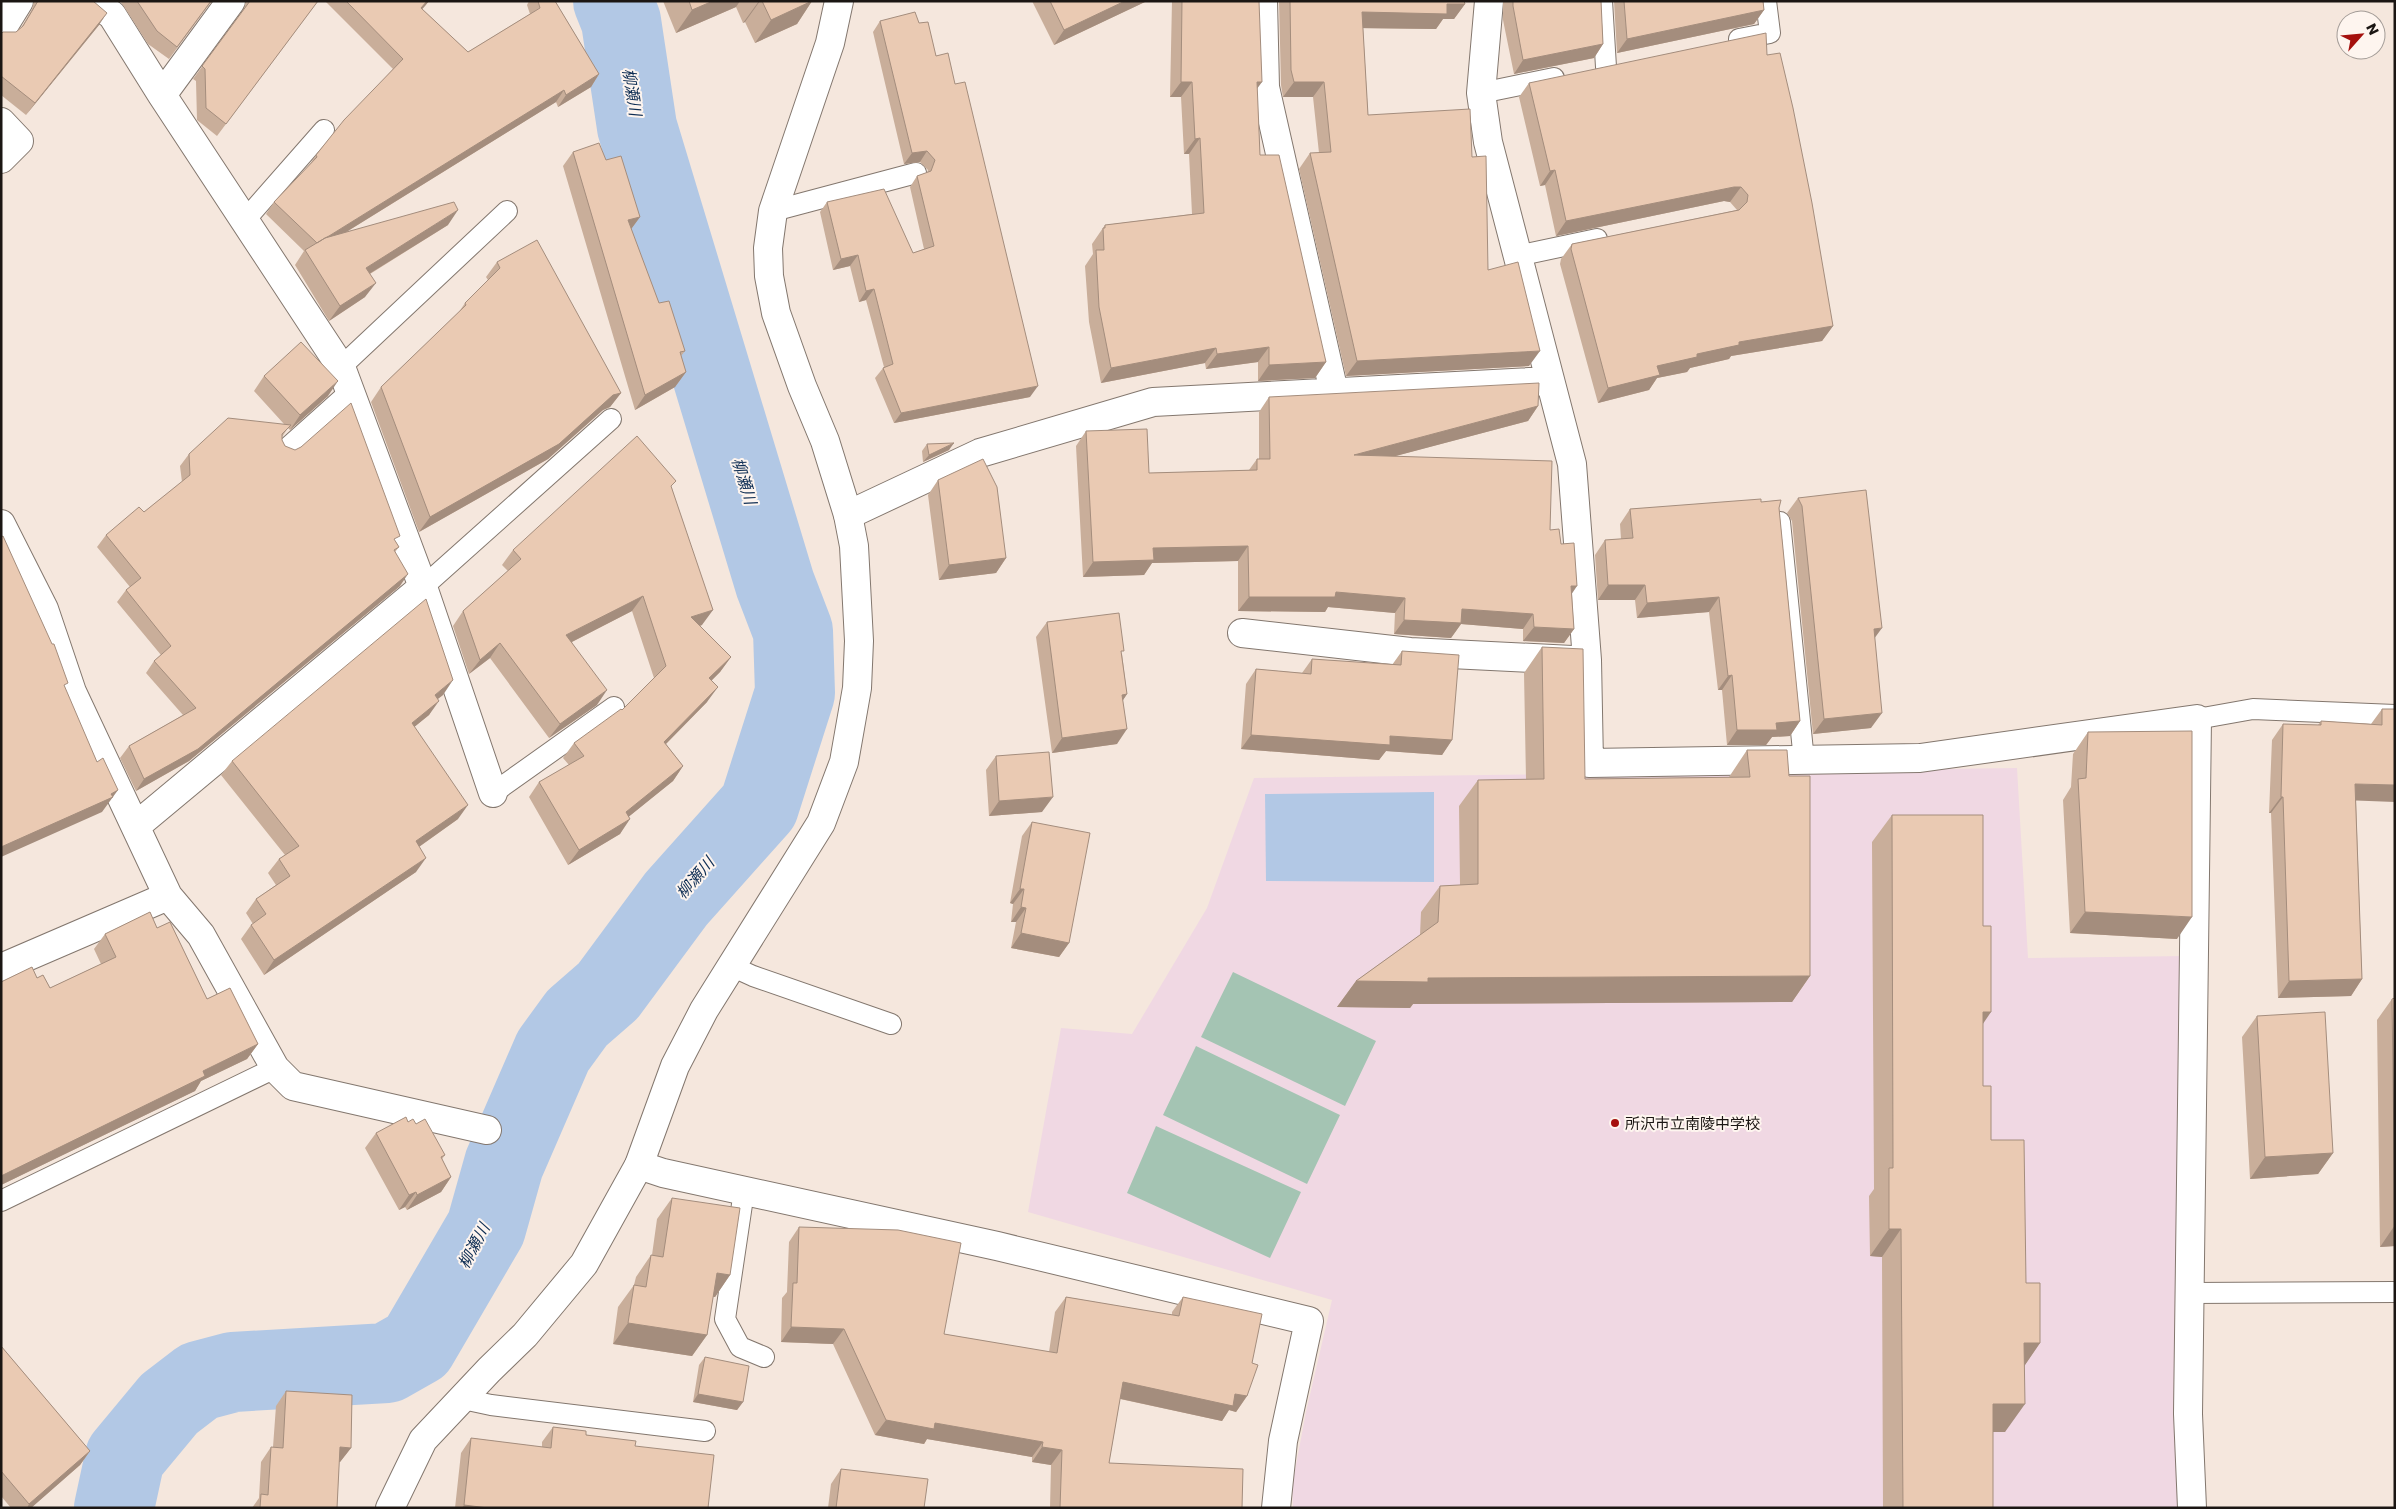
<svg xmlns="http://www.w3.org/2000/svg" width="2396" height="1509" font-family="Poppins,'Noto Sans JP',sans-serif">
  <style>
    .education { fill: #f0d8e3 }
    .green { fill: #a4c4b3 }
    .water { fill: #b2c8e5 }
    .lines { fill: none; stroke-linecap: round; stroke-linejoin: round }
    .river { stroke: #b2c8e5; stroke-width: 80 }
    .service-casing { stroke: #83776e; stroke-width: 22 }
    .minor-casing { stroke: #83776e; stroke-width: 30 }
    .tertiary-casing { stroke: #83776e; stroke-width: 30 }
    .service { stroke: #fff; stroke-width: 20 }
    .minor { stroke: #fff; stroke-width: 28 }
    .tertiary { stroke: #fff; stroke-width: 28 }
    .wall { fill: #c9ae9a }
    .shaded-wall { fill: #a48d7d }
    .building { fill: #eacab3; stroke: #a48d7d }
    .poi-dot { fill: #a5100d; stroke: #fef5ef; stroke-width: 2 }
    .labels { text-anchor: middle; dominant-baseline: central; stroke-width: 4; stroke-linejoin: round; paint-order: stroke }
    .poi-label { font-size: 15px; fill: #1b1613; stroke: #fef5ef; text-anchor: start }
    .water-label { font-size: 16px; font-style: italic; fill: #0f2e54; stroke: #fef5ef }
  </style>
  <rect width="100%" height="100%" fill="#f5e7dd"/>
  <path class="education" d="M2017 768 2028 958 2186 956 2189 1508H1293L1292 1486 1306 1412 1332 1300 1028 1212 1061 1028 1132 1034 1207 908 1254 778Z"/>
  <path class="green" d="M1233 972 1376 1041 1345 1106 1201 1037Z
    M1196 1046 1340 1115 1307 1184 1163 1115Z
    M1156 1126 1301 1192 1270 1258 1127 1193Z"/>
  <path class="water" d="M1434 792V882L1266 881 1265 794Z"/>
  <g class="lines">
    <path class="river" d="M114 1508 125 1457 169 1404 199 1381 233 1372 387 1363 417 1346 486 1228 504 1164 553 1051 577 1018 608 991 676 899 759 806 795 693 793 631 775 584 637 127 621 21 613 1"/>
    <g class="service-casing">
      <path id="service" d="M1602 1 1606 67
        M1739 39 1770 33 1766 1
        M1481 93 1554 78
        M773 211 916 173
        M245 220 324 130
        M1517 256 1597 239
        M341 367 507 211
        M285 450 351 391
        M1780 522 1804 761
        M423 587 611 419
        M2197 719 2253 709 2395 715
        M493 793 614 707
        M731 966 753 976 891 1024
        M744 1191 725 1319 740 1347 764 1357
        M1 1201 275 1068
        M2190 1293 2395 1292
        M463 1399 491 1405 705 1431"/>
    </g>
    <g class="minor-casing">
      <path id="minor" d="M91 1 112 15 162 95 341 367 423 587 493 793
        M1263 1 1265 87 1334 392
        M1489 1 1481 93 1488 142 1572 464 1587 660 1589 763 1920 758 2197 719 2188 1414 2192 1508
        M1 30 19 1
        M162 95 231 1
        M1 122 19 141 1 159
        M848 515 980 453 1153 402 1549 381
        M1 524 44 609 72 692 168 896 201 935 275 1068 293 1086 487 1130
        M1242 633 1410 652 1572 660
        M136 826 423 587
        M1 968 168 896
        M639 1165 663 1173 997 1246 1309 1321 1283 1441 1276 1508"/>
    </g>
    <g class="tertiary-casing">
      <path id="tertiary" d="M390 1508 423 1440 489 1370 525 1335 584 1264 639 1165 675 1066 704 1010 821 823 844 762 857 688 859 641 854 546 848 515 825 441 802 386 776 313 769 276 768 248 773 211 830 43 839 1"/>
    </g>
    <use href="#service" class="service"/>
    <use href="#minor" class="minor"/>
    <use href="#tertiary" class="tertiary"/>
  </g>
  <path class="wall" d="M34 1H93L99 25 26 115 1 95V34L16 32 21 28 32 9Z
    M119 1H212L169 59 148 44 121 2Z
    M246 1H318L217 136 197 120 196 81 193 79 244 9Z
    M325 1H429L422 9 468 52 530 14 527 5 529 1H555L599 74 591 87 558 107 556 102 348 231 448 225 370 274 365 297 329 321 295 265 304 251 266 214 274 202 308 167 316 155 393 69Z
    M663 1H812L797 24 755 43 745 22 743 23 736 7 676 33Z
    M1032 1H1147L1054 45Z
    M1172 1H1259L1257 89 1260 155 1326 362 1315 378 1258 381V362L1206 369 1205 363 1101 383 1089 322 1085 266 1093 254 1092 244 1105 225 1192 214 1189 154H1184L1181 97H1170Z
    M1279 1H1464L1465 4 1454 19H1443L1436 29 1363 28 1368 115 1472 157 1488 270 1529 366 1346 376 1299 169 1310 153H1319L1313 97H1283L1281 85Z
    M1503 1H1601L1603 44 1594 58 1514 74 1503 20Z
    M1614 1H1763L1764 10 1754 24 1617 53Z
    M880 21 919 23 936 56 1030 397 894 423 875 378 884 367 866 300 859 302 850 266 833 270 820 212 827 202 913 253 924 249 910 187 917 176 927 173 928 170 920 162 904 164 873 32Z
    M1767 55 1833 326 1822 341 1731 356 1729 359 1690 368 1687 372 1657 378 1649 390 1598 403 1560 264 1561 259 1572 244 1737 210 1730 202 1724 201 1556 236 1545 185 1540 186 1519 97 1529 83Z
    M573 152 606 160 640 217 631 229 659 303 685 351 681 356 686 372 675 387 635 410 563 166Z
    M497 262 621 393 610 407 603 410 548 459 419 532 371 402 381 387 459 312 465 303 488 280 486 277Z
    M264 376 328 396 290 430 288 428 282 437V440L285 446 396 542 399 547 395 552 400 586 189 761 136 791 120 758 129 746 183 715 146 673 154 661 161 655 117 602 126 590 130 587 97 547 106 535 144 512 182 482 180 466 189 454 284 424 254 391Z
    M1269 397 1538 406 1528 421 1395 456 1550 530 1561 544 1572 594 1574 629 1564 643 1523 641V629L1461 624 1451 638 1394 634 1395 613 1328 607 1325 612 1238 611V561L1152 563 1144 575 1083 577 1076 446 1086 431 1149 473 1249 470 1257 459H1259V412Z
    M927 444 949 450 923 462 922 451Z
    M938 480 1006 558 996 573 939 580 928 495Z
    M672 488 702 625 700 626 731 657 720 672 711 681 707 702 666 744 683 766 673 781 628 817 620 834 568 865 529 797 539 782 569 765 563 758 574 743 622 710 654 678 632 611 572 642 597 705 549 738 490 658 469 674 453 626 463 611 508 571 502 565 513 550Z
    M1798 498 1875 638 1871 728 1813 734 1792 521 1787 513Z
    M1761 502 1779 508 1800 721 1790 736 1772 737 1766 745H1727L1722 690H1718L1709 612 1637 618 1635 600H1598L1595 555 1605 540 1621 539 1620 524 1630 509Z
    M1047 622 1122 654 1127 694 1123 700 1117 744 1052 753 1036 637Z
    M1542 647 1585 779 1729 777 1747 750 1789 776 1810 976 1792 1002 1413 1004 1410 1008 1337 1007 1356 981 1420 935 1421 912 1440 886 1460 885 1459 806 1478 780 1526 779 1524 673Z
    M1402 651 1452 740 1442 755 1386 751 1379 760 1241 749 1246 684 1256 669 1302 673 1312 659 1392 665Z
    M443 695 438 699 429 715 414 727 458 819 419 847 416 872 264 975 241 939 251 925 253 924 246 913 256 899 276 885 268 873 279 859 285 855 221 775 232 761Z
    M2382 709H2395L2356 801 2362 979 2351 996 2278 998 2271 813H2269L2272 740 2283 724 2318 725 2321 721 2371 724Z
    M2088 732 2177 939 2070 933 2063 800 2071 787 2073 754Z
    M996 756 1042 812 989 816 986 770Z
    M1892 815 1983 1024V1086L1991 1140 2040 1343 2024 1366 2005 1432H1993V1508H1883L1882 1257 1870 1256 1869 1196 1874 1189 1872 842Z
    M1032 822 1069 943 1059 957 1011 948 1016 922H1011L1013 904 1010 903 1022 836Z
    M150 912 157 928 170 922 207 999 230 988 258 1044 247 1059 201 1081 195 1091 1 1185V982L32 967 37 978 43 975 50 988 101 964 94 949 105 934Z
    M2395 998V1246L2380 1247 2377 1020 2392 999Z
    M2257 1016 2333 1153 2318 1174 2250 1179 2242 1037Z
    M408 1122 416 1124 445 1155 442 1159 451 1177 441 1192 407 1210 405 1207 399 1210 365 1148 376 1133Z
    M672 1198 730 1275 715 1297H713L707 1335 692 1356 613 1344 618 1307 634 1285 636 1277 651 1255H652L657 1219Z
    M799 1227 944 1334 1049 1352 1055 1312 1066 1297 1172 1315V1312L1183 1297 1252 1363 1247 1396 1236 1412 1229 1410 1222 1421 1120 1399 1109 1463 1242 1508H1050L1051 1465 1032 1462V1457L927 1439 924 1444 875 1435 833 1344 781 1342 782 1298 787 1292 789 1242Z
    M1 1346 90 1451 80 1465 31 1508H11L1 1496Z
    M705 1357 743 1402 737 1410 693 1402 699 1365Z
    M286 1391 351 1448 340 1462H339L337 1508H252L259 1498 261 1462 271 1447H273L276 1406Z
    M553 1427 635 1446 708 1508H455L461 1453 471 1438 542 1447V1442Z
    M841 1469 924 1508H828L831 1484Z"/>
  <path class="shaded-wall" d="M427 1H429L425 6 412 20 421 8Z
    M713 1H740L736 7 676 33 692 10Z
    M759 1H760L745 22 743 23Z
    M812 1 797 24 755 43 771 20Z
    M1125 1H1147L1054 45 1064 30Z
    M1447 4H1465L1454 19H1443L1436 29 1352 28 1362 12Z
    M1764 10 1754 24 1617 53 1627 39Z
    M107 13 99 25 26 115 35 103Z
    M1603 44 1594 58 1514 74 1523 60Z
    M599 74 591 87 558 107 566 95Z
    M1181 82H1192L1181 97H1170Z
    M1257 82H1262L1251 97Z
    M1294 82H1324L1313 97H1283Z
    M564 90 556 102 309 255 318 243Z
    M1200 138 1189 154H1184L1195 139Z
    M927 151 920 162 904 164 912 153Z
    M1555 170 1545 185 1540 186 1550 171Z
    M1734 187H1741L1730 202 1724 201 1556 236 1566 221Z
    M458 210 448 225 356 282 366 268Z
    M640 217 629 232 628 220Z
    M858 255 850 266 833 270 841 259Z
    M376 283 365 297 329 321 340 306Z
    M874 289 866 300 859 302 866 291Z
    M1833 326 1822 341 1731 356 1729 359 1690 368 1687 372 1657 378 1649 390 1598 403 1608 388 1657 366 1697 354 1739 342Z
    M1269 347 1258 362 1206 369 1217 354Z
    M1216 348 1205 363 1101 383 1111 368Z
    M1540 351 1529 366 1346 376 1357 361Z
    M1326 362 1315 378 1258 381 1269 365Z
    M686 372 675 387 635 410 645 395Z
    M338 381 328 396 290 430 300 415Z
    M1038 386 1030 397 894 423 901 413Z
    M621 393 610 407 603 410 548 459 419 532 430 517 613 395Z
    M1538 406 1528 421 1343 470 1354 455Z
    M954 443 949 450 923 462 929 455Z
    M1248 546 1238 561 1152 563 1144 575 1083 577 1093 562 1153 548Z
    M1006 558 996 573 939 580 949 565Z
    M408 574 400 586 189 761 136 791 144 779Z
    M1608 585H1645L1635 600H1598Z
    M1571 586H1577L1567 601Z
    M1336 592 1405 598 1395 613 1328 607 1325 612 1238 611 1249 597Z
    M643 596 632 611 556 650 566 635Z
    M1719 597 1709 612 1637 618 1647 603Z
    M1462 609 1533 614 1523 629 1461 624 1451 638 1394 634 1404 620Z
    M713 610 702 625 681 632 691 617Z
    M1534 627 1574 629 1564 643 1523 641Z
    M1882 628 1871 643 1874 629Z
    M500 643 490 658 469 674 480 660Z
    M731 657 720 672 699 693 709 678Z
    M1732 675 1722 690H1718L1728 676Z
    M453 680 443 695 424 709 435 695Z
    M718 687 707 702 653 757 664 742Z
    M607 690 597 705 549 738 560 724Z
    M1127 694 1117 709 1122 695Z
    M439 701 429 715 402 737 412 723Z
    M1882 713 1871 728 1813 734 1824 719Z
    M1800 721 1790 736 1772 737 1766 745H1727L1737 730 1776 723Z
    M1127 729 1117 744 1052 753 1062 738Z
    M1251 735 1390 736 1452 740 1442 755 1386 751 1379 760 1241 749Z
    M683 766 673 781 616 827 626 812Z
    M2355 784 2395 785V802L2343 800Z
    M118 790 102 812 1 857V847Z
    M1053 797 1042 812 989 816 999 801Z
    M2281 797H2283L2271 813H2269Z
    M468 805 458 819 406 856 416 841Z
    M630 819 620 834 568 865 579 850Z
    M426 858 416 872 264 975 274 960Z
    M1020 889H1024L1013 904 1010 903Z
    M1021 907 1026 908 1016 922H1011Z
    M2085 912 2192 917 2177 939 2070 933Z
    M1021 933 1069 943 1059 957 1011 948Z
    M1810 976 1792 1002 1413 1004 1410 1008 1337 1007 1356 981 1428 978Z
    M2362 979 2351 996 2278 998 2289 981Z
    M1983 1012H1991L1972 1040Z
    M258 1044 247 1059 201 1081 195 1091 1 1185V1176L203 1071Z
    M2333 1153 2318 1174 2250 1179 2265 1157Z
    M451 1177 441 1192 407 1210 417 1195Z
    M416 1192 405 1207 399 1210 409 1195Z
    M2395 1225V1246L2380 1247Z
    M1889 1229H1901L1882 1257 1870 1256Z
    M717 1273 730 1275 715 1297 702 1295Z
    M628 1323 707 1335 692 1356 613 1344Z
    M791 1327 844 1329 833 1344 781 1342Z
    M2024 1343H2040L2021 1371Z
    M1123 1382 1235 1394 1247 1396 1236 1412 1229 1410 1222 1421 1112 1397Z
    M698 1394 743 1402 737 1410 693 1402Z
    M1993 1404H2025L2005 1432H1973Z
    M886 1420 935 1423 1043 1442 1032 1457 927 1439 924 1444 875 1435Z
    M340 1447 351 1448 340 1462H330Z
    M1042 1447 1062 1450 1051 1465 1032 1462Z
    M90 1451 80 1465 31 1508H27L29 1504Z
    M464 1505 488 1508H462Z"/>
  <path class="building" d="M38 1H93L107 13 35 103 1 76V34L3 32H16L23 26Z
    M137 1H211L177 47 157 31Z
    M250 1H318L226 124 206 108 205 69 202 66Z
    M346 1H427L421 8 468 52 540 8 538 1H555L599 74 566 95 564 90 329 236 325 238 317 243 274 202 317 157 316 155 344 120 403 59Z
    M689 1H713L692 10Z
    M762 1H812L771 20Z
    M1050 1H1125L1064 30Z
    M1182 1H1259L1262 82H1257L1260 155H1279L1326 362 1269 365V347L1217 354 1216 348 1111 368 1099 307 1096 250H1104L1103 228H1105V225L1204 213 1200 138 1195 139 1192 82H1181Z
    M1290 1H1464L1465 4H1447V14L1362 12 1368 115 1470 109 1472 157 1486 156 1488 270 1518 262 1540 351 1357 361 1310 153 1331 152 1324 82H1294L1291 70Z
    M1513 1H1601L1603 44 1523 60 1513 6Z
    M1624 1H1763L1764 10 1627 39Z
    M915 12 919 23 928 22 936 56 948 53 955 84 965 82 1038 386 901 413 883 368 893 364 874 289 866 291 858 255 841 259 827 202 884 189 913 253 934 246 917 176 931 171 935 160 927 151 912 153 880 21Z
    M1766 33 1767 55 1780 53 1793 108 1812 203 1833 326 1739 342V345L1697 354V357L1657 366 1660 375 1608 388 1571 249 1572 244 1739 210 1747 202 1748 195 1741 187H1734L1566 221 1555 170 1550 171 1529 83Z
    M599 143 606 160 621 156 640 217 628 220 659 303 669 301 685 351 680 352 686 372 645 395 573 152Z
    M454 202 458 210 366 268 376 283 340 306 305 250 325 238Z
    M537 240 621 393 613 395 559 444 430 517 381 387 466 305 465 303 500 268 497 262Z
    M301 342 338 381 300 415 264 376Z
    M1539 383 1538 406 1354 455 1552 461 1550 530 1559 529 1561 544 1574 543 1577 586H1571L1574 629 1534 627 1533 614 1462 609 1461 623 1404 620 1405 598 1336 592 1335 597H1249L1248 546 1153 548 1154 560 1093 562 1086 431 1147 429 1149 473 1257 470V459H1270L1269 397Z
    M351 403 400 536 394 539 399 547 394 550 408 574 198 749 144 779 129 746 196 708 154 661 171 646 126 590 141 578 106 535 139 507 144 512 190 475 189 454 228 418 291 425 282 434V440L285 446 295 450 301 447Z
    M637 436 676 481 671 486 713 610 691 617 731 657 709 678 718 687 664 742 683 766 626 812 630 819 579 850 539 782 584 756 574 743 621 709 622 710 666 666 643 596 566 635 607 690 560 724 500 643 480 660 463 611 521 559 513 550Z
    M954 443 929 455 927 444Z
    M983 459 997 487 1006 558 949 565 938 480Z
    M1866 490 1882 628 1874 629 1882 713 1824 719 1802 506 1798 498Z
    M1761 499V502L1781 500 1779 508 1800 721 1776 723 1777 730H1737L1732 675 1728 676 1719 597 1647 603 1645 585H1608L1605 540 1633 538 1630 509Z
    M3 536 52 644H54L68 683 64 685 97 762 103 758 118 790 111 794 113 797 1 847V537Z
    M426 599 453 680 435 695 439 701 412 723 468 805 416 841 426 858 274 960 251 925 266 914 256 899 290 876 279 859 299 846 232 761Z
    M1119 613 1124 651H1121L1127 694 1122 695 1127 729 1062 738 1047 622Z
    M1542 647 1583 649 1585 779 1750 777 1747 750H1787L1789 776H1810V976L1428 978V982L1356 981 1438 922 1440 886 1478 884V780L1544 779Z
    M1402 651 1459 655 1452 740 1390 736V745L1251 735 1256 669 1311 674 1312 659 1401 665Z
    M2382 709H2395V785L2355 784 2362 979 2289 981 2283 797H2281L2283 724 2321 725V721L2382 725Z
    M2192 731V917L2085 912 2078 779 2086 778 2088 732Z
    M1049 752 1053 797 999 801 996 756Z
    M1892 815H1983V926H1991V1012H1983V1086H1991V1140H2024L2026 1283H2040V1343H2024L2025 1404H1993V1508H1903L1901 1229H1889V1168H1893Z
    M1032 822 1090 833 1069 943 1021 933 1026 908 1021 907 1024 889H1020Z
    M150 912 157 928 170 922 207 999 230 988 258 1044 203 1071 205 1076 1 1176V982L32 967 37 978 43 975 50 988 116 957 105 934Z
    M2395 998V1225L2392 999Z
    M2325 1012 2333 1153 2265 1157 2257 1016Z
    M406 1117 408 1122 413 1119 416 1124 425 1119 445 1155 441 1157 451 1177 417 1195 416 1192 409 1195 376 1133Z
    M672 1198 740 1208 730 1275 717 1273 707 1335 628 1323 634 1285 646 1287 651 1255 663 1257Z
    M799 1227 898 1230 961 1243 944 1334 1057 1353 1066 1297 1179 1316 1183 1297 1262 1314 1252 1363 1258 1365 1247 1396 1235 1394 1233 1406 1123 1382 1109 1463 1243 1469 1242 1508H1060L1062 1450 1042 1447 1043 1442 935 1423 934 1429 886 1420 844 1329 791 1327 793 1283H797Z
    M1 1346 90 1451 29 1504 1 1471Z
    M705 1357 749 1366 743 1402 698 1394Z
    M286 1391 352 1395 351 1448 340 1447 337 1508H260L261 1494 268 1495 271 1447 283 1448Z
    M553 1427 586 1431V1435L636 1441 635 1446 714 1455 708 1508H488L464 1505 471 1438 551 1448Z
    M841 1469 928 1479 924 1508H836Z"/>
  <circle class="poi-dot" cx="1615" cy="1123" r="5"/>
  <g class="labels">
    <g class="poi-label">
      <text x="1625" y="1123">所沢市立南陵中学校</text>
    </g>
    <g class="water-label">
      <text transform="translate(632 92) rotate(81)">柳瀬川</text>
      <text transform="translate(744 481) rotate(73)">柳瀬川</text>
      <text transform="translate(695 878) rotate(-49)">柳瀬川</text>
      <text transform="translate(474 1246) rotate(-62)">柳瀬川</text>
    </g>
  </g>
  <rect width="2396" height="1509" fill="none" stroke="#1b1613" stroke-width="5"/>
  <g transform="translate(2361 35) rotate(63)"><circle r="24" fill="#fef5ef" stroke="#a39c97"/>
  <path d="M0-4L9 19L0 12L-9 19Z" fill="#a5100d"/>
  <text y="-8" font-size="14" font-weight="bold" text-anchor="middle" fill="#1b1613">N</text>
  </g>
</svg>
